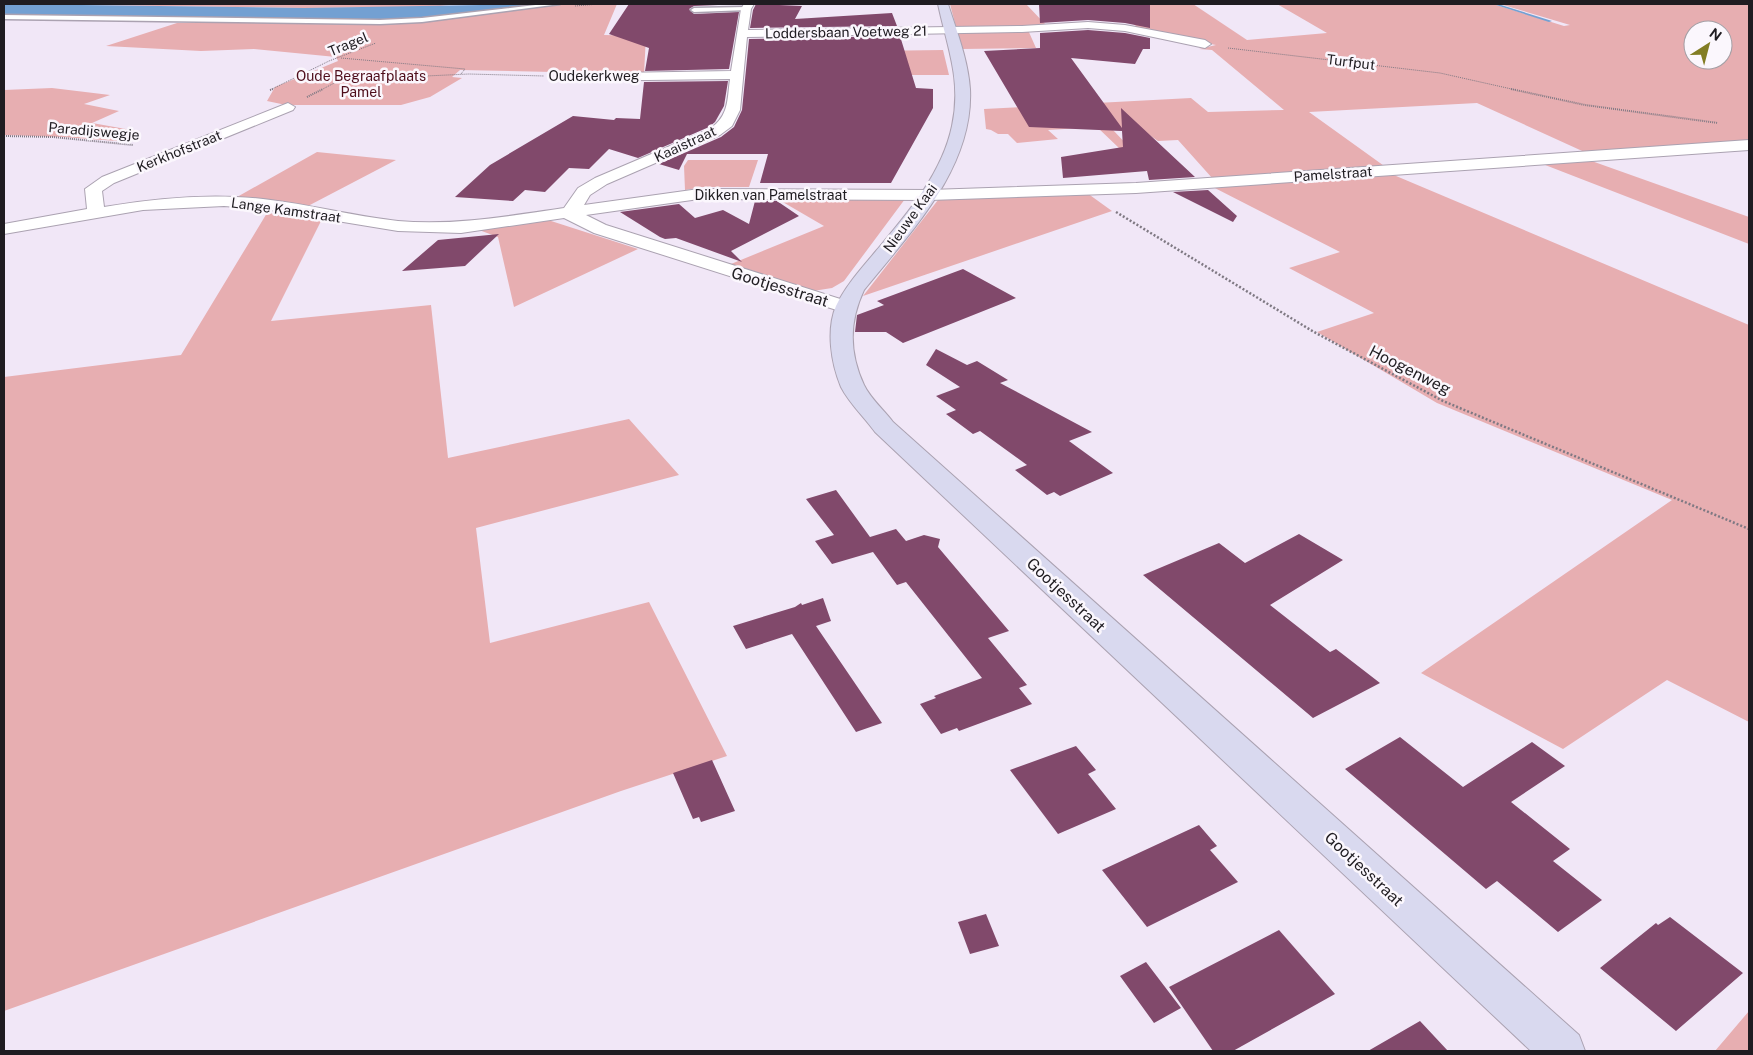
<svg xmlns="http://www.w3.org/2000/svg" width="1753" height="1055" font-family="'Public Sans',sans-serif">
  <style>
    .green { fill: #e7aeb1; fill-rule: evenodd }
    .water { fill: #73a0d2 }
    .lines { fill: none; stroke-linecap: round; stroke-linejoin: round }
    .stream { fill: #73a0d2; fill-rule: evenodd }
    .building { fill: #81496b }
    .lane-casing { stroke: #aba2b1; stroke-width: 3 }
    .street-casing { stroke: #aba2b1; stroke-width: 2 }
    .secondary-casing { stroke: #aba2b1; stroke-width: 2 }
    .path-far2 { stroke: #7f7983; stroke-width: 1; stroke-dasharray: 1 1; stroke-linecap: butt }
    .path-far1 { stroke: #7f7983; stroke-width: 2; stroke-dasharray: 1 1; stroke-linecap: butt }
    .path { stroke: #7f7983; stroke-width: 2.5; stroke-dasharray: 2 2; stroke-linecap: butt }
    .lane { fill: #fff; fill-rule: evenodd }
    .street { fill: #fff; fill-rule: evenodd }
    .secondary { fill: #d9d9ef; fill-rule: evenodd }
    .labels { text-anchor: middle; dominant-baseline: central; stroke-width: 5; stroke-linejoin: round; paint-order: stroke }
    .far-street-label { font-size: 14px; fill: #1f1c21; stroke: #fbf7fd }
    .far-park-label { font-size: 14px; fill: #4e0d1b; stroke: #fbf7fd }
    .street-label { font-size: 16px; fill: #1f1c21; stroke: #fbf7fd }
  </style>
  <rect width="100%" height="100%" fill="#f1e7f7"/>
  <path class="green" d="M4 4H458L431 7 304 8Z
    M550 4H617L604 35 646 36 644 74 460 70 452 77 462 78 430 97 401 105H286L267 101 275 87 338 61 336 57 254 49 201 51 106 46 177 23 411 21Z
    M950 4H1026L1046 25 965 28 956 27Z
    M1109 4H1193L1247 40 1327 33 1277 4H1493L1564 26 1570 25 1500 4H1749V142L1591 155 1477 103 1309 112 1387 168 1213 179 1178 140 1158 141 1145 132 1113 130 1150 169H1141L1097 127 1048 130 1058 139 1017 143 1008 134H998L991 130 986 129 984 109 1191 98 1208 112 1284 110 1212 50 1199 49 1216 45 1128 28 1136 26ZM1693 30H1723V60H1693Z
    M1028 30 1036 48 961 49 958 34 961 33Z
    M943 50 949 75H840L870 51Z
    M52 88 110 95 84 104 119 111 92 123 137 131 117 141 63 137 4 135V90Z
    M317 152 396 160 308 206 237 197Z
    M1586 159 1749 217V244L1540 163Z
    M688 160H758L749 187H703L685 190 684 166Z
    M1389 173 1749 325V722L1667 680 1563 749 1421 673 1672 500 1437 403 1317 332 1374 313 1289 268 1340 252 1207 184Z
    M1087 193 1112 211 863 296 938 200 946 198Z
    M769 194 905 199 844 281 832 288 813 291 731 264 824 226Z
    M267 213 322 219 271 321 431 305 448 458 629 419 679 475 476 528 490 643 649 602 727 756 621 791 4 1011V377L181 355Z
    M548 220 638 249 514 307 498 237 479 230Z
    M1749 1011V1051H1715Z"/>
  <path class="water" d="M4 4 304 8 543 4 428 18 372 20 4 15Z"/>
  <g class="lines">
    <path class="stream" d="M1493 4H1498L1552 21 1549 22Z"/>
  </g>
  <path class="building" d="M629 4H742L694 6 689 9 694 14 739 12 729 69 645 71 649 48 609 34Z
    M756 4 802 6 795 19 892 13 897 26 750 28 753 10Z
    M1039 4H1150V28L1125 23 1088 20 1040 23Z
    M1088 30 1125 33 1150 38V49H1143L1135 64 1071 58 1122 128 1121 108 1195 177 1149 180 1147 171 1063 178 1061 157 1123 147 1122 131 1029 127 984 51 1040 48V33Z
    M900 36 916 88 933 89V108L891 183H760L768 154H687L679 170 659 164 721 137 734 127 742 110 749 39Z
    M728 81 724 106 715 122 709 127 638 158 609 149 589 169 569 168 545 192 525 190 513 201 455 197 490 165 573 116 614 120 616 118 640 119 644 82Z
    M1208 190 1237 216 1233 222 1173 192Z
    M755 201H777L799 216 731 251 742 262 676 238 665 239 660 237 620 212 679 204 695 218 723 210 749 224Z
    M499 234 465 266 402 271 438 240Z
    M963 269 1016 298 903 343 886 332H855L857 315 884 305 877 301Z
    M936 349 967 365 977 361 1008 380 1000 383 1092 432 1069 441 1113 473 1060 496 1054 492 1047 495 1015 470 1027 465 980 431 973 434 946 414 956 410 936 396 960 387 926 365Z
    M836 490 870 537 896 529 906 541 924 535 940 539 938 547 1009 631 988 638 1027 685 1019 688 1032 704 959 731 957 728 941 734 920 704 936 698 934 696 982 678 906 582 897 585 873 552 832 564 815 541 834 535 806 499Z
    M1299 534 1343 560 1270 605 1330 652 1336 649 1380 683 1313 718 1143 575 1219 543 1245 563Z
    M823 598 831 621 816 626 882 723 856 732 792 634 746 649 733 626 795 607 801 603 802 605Z
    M1400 737 1463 787 1532 742 1565 766 1511 802 1570 849 1553 861 1602 900 1558 932 1497 881 1486 889 1345 769Z
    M1076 746 1096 770 1088 774 1116 809 1058 834 1010 770Z
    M712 760 735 811 701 822 699 817 693 819 673 773Z
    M1199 825 1217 846 1210 850 1238 882 1147 927 1102 870Z
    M986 914 999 946 970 954 958 922Z
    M1670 917 1743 973 1676 1031 1600 968 1656 923 1658 925Z
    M1279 930 1335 994 1233 1051H1213L1169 987Z
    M1146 962 1181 1008 1154 1023 1120 976Z
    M1420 1021 1448 1051H1368Z"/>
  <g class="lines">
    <g class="lane-casing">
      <path id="lane" d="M544 4H560L422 22 380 24 4 19V15L380 20 422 18Z
        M746 7 748 10 694 12 691 10 694 8Z"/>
    </g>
    <g class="street-casing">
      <path id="street" d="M744 4H754L751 9 748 30 1022 26 1088 22 1125 25 1205 40 1211 44 1205 48 1125 31 1088 28 1022 32 747 37 740 110 732 126 720 135 607 184 590 195 584 205 699 189 930 190 1136 183 1749 140V150L1136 193 930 200 699 199 586 215 606 225 853 303 856 307 853 311 846 313 594 233 564 218 461 233 398 231 264 209 224 206 143 210 4 234V224L87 209 85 189 102 177 288 103 295 107 293 110 114 183 102 191 104 207C156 198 210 193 263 199 308 204 353 216 398 221 454 226 509 216 564 208L578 188 595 178 710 129C729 115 727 101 730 79L566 81 561 80 559 77 561 74 731 71 741 9Z"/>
    </g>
    <g class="secondary-casing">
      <path id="secondary" d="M938 4H948C957 32 968 60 970 89 974 168 910 233 864 290 849 322 849 352 864 385 870 398 884 410 893 422L1579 1035 1585 1051H1531L875 432C865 418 849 403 841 387 831 363 826 330 836 306 846 285 862 268 876 251 907 214 942 174 952 126 962 80 947 47 938 4Z"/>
    </g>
    <path class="path-far2" d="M575 6 599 4
      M1228 48 1440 73 1516 90
      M341 58 465 69 461 74
      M270 90 329 61 376 43
      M321 90 340 80 469 74 544 76"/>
    <path class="path-far1" d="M1511 89 1585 105 1718 123
      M270 90 273 89
      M307 97 323 89
      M4 136 53 137 133 145"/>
    <path class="path" d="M1116 212 1314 332 1443 401 1749 529"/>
    <use href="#lane" class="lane"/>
    <use href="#street" class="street"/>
    <use href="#secondary" class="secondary"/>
  </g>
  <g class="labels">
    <g class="far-street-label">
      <text transform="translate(846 32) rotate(-1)">Loddersbaan Voetweg 21</text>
      <text transform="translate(348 44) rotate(-22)">Tragel</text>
      <text transform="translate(1351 62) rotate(7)">Turfput</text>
      <text x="594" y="76">Oudekerkweg</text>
      <text transform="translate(94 131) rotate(5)">Paradijswegje</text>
      <text transform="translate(685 144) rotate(-25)">Kaaistraat</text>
      <text transform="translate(179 151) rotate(-22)">Kerkhofstraat</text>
      <text transform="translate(1333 174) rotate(-4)">Pamelstraat</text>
      <text x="771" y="195">Dikken van Pamelstraat</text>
      <text transform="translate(286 210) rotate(8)">Lange Kamstraat</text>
      <text transform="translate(910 218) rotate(-54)">Nieuwe Kaai</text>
    </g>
    <g class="far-park-label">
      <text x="361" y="76">Oude Begraafplaats<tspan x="361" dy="16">Pamel</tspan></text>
    </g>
    <g class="street-label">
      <text transform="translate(780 287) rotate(17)">Gootjesstraat</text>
      <text transform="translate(1410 370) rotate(27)">Hoogenweg</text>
      <text transform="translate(1066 595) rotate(43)">Gootjesstraat</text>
      <text transform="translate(1364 869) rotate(43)">Gootjesstraat</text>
    </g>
  </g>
  <rect width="1753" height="1055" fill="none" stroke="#1f1c21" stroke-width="10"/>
  <g transform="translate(1708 45) rotate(36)"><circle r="24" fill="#fbf7fd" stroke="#a39fa5"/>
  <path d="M0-4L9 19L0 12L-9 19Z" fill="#827d24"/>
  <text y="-8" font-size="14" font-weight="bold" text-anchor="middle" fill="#1f1c21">N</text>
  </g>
</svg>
